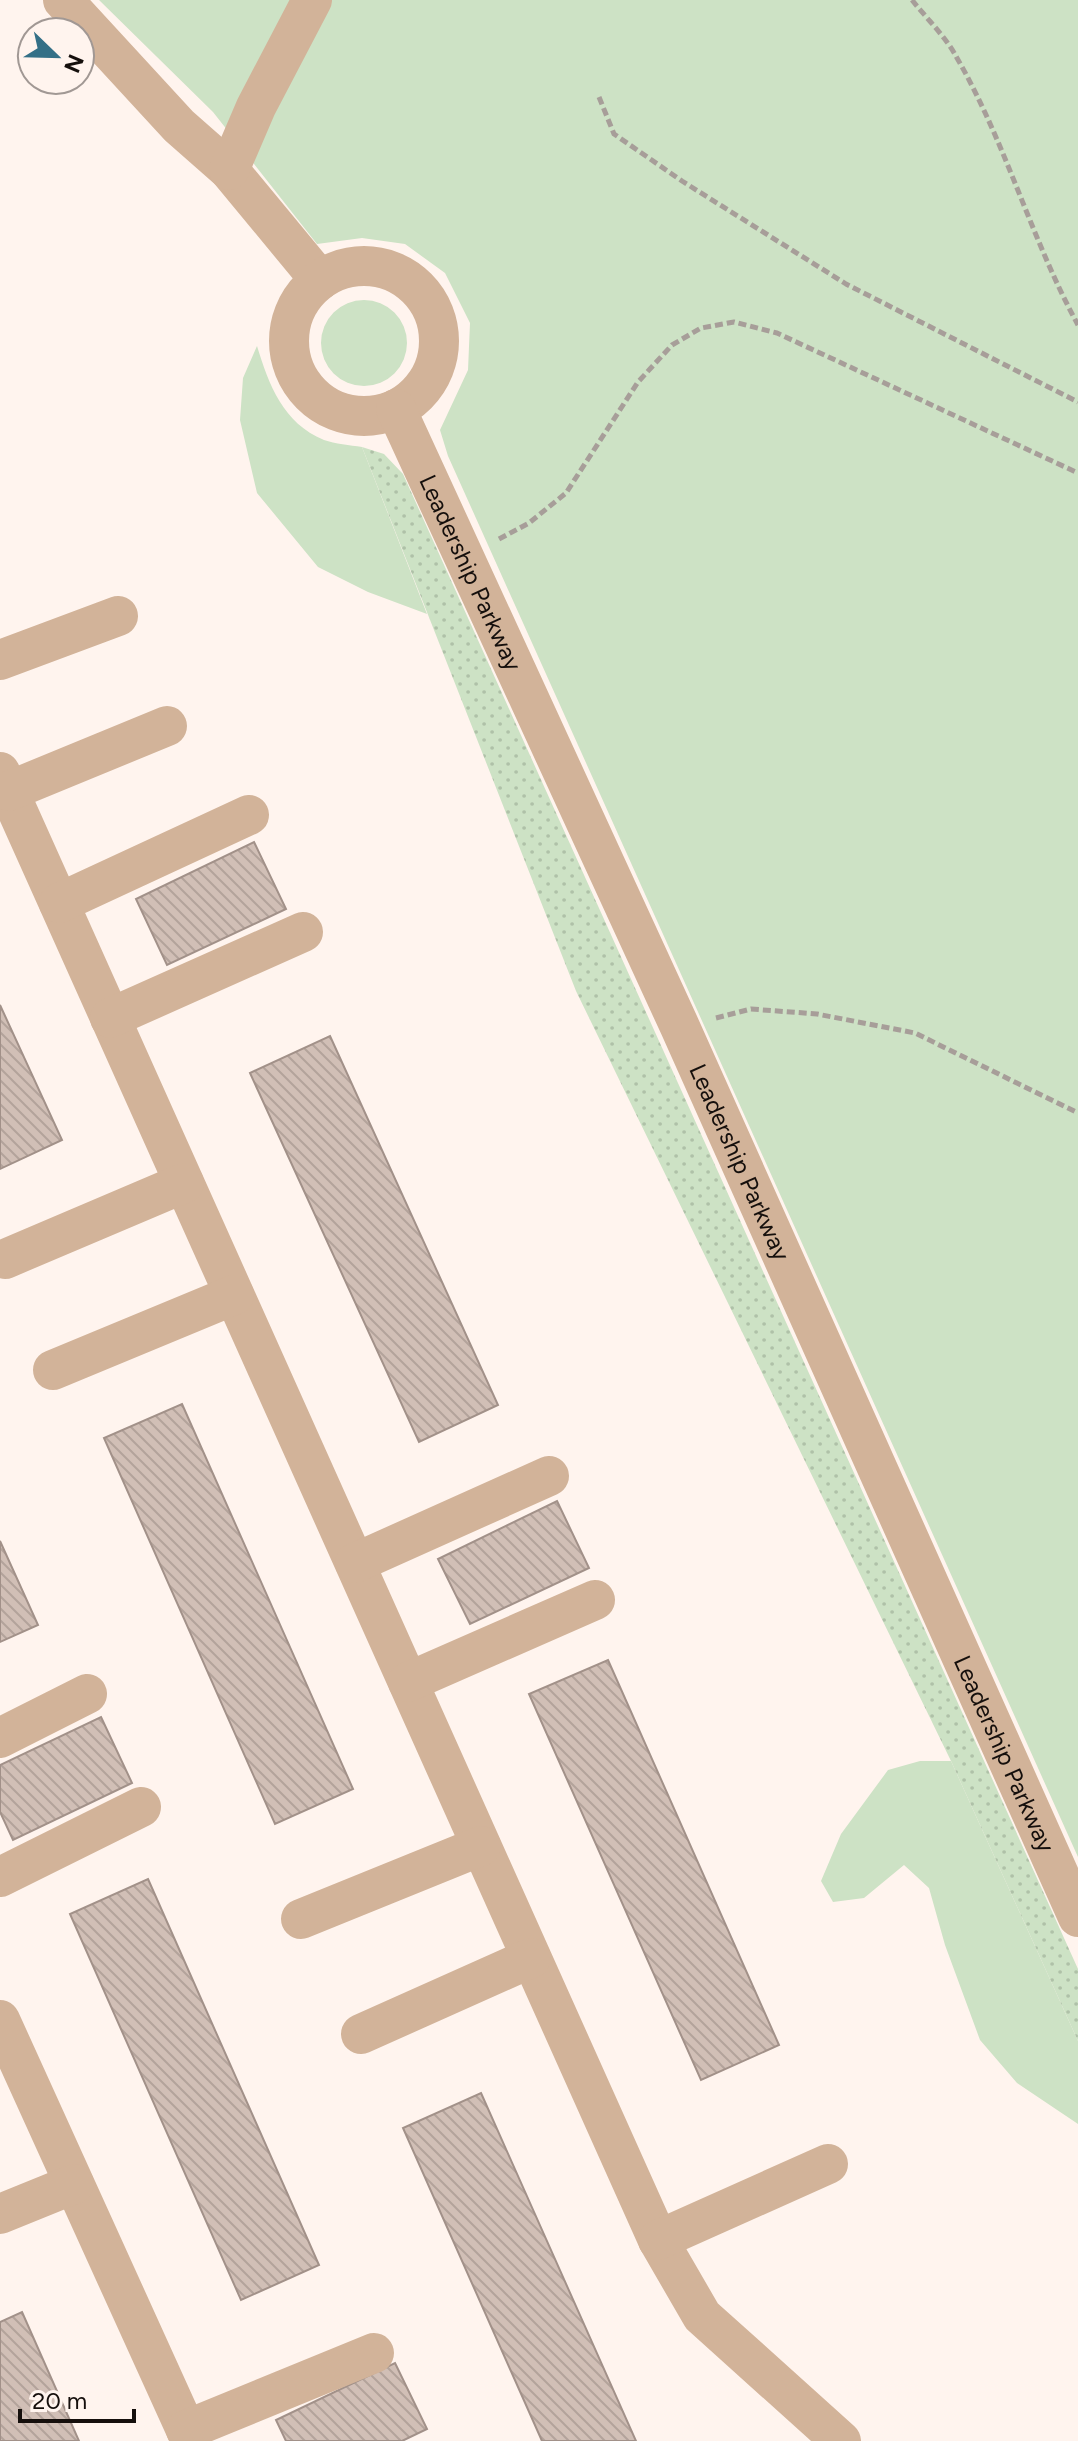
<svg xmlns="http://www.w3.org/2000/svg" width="1078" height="2441" font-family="Figtree,sans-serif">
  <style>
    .grass { fill: #cde2c5 }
    .park { fill: url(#park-dots) }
    .building { fill: url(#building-back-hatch); stroke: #a29189; stroke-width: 2 }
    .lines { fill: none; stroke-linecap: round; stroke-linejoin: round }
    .path { stroke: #a79e99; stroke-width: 5; stroke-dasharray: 8 4; stroke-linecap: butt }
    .minor { stroke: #d2b399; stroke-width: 40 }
    .labels { text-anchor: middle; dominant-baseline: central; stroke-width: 8; stroke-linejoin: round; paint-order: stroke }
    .street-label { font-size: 24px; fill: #150f0c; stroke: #fff4ee }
  </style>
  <defs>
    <pattern id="park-dots" width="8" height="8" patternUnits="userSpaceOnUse" patternTransform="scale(2)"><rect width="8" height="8" fill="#cde2c5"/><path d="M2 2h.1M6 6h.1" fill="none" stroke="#afc1a8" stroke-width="1.8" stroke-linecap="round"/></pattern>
    <pattern id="building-back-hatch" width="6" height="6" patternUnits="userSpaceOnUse" patternTransform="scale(2)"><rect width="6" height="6" fill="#d1bfb6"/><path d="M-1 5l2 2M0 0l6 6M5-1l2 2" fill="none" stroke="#b3a39b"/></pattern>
  </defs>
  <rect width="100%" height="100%" fill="#fff4ee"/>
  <path class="grass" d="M99 0H1078V1857L448 456 440 430 468 370 470 323 445 273 405 244 362 238 317 244 213 112Z
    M321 343a43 43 0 1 1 86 0a43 43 0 1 1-86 0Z
    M257 346C269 385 283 423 324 440 335 444 350 445 362 447L427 614 368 592 318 567 257 493 240 420 243 378Z
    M920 1761H951L1078 2041V2124L1017 2083 980 2040 945 1945 929 1888 904 1865 864 1898 833 1902 821 1881 841 1834 888 1770Z"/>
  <path class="park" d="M362 447 384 454 403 474 1078 1969V2041L951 1761 576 991Z"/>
  <path class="building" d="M254 842 286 909 167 965 136 899Z
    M0 1005 62 1140 0 1169Z
    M330 1036 498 1405 419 1442 250 1073Z
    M182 1404 353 1789 275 1824 104 1438Z
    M557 1501 589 1568 470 1624 438 1559Z
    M0 1541 38 1625 0 1642Z
    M608 1660 779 2045 701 2080 529 1694Z
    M101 1717 132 1783 13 1840 0 1812V1765Z
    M148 1879 319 2265 241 2300 70 1914Z
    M481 2093 636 2441H542L403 2128Z
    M22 2312 79 2441H0V2322Z
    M395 2363 427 2429 402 2441H286L276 2420Z"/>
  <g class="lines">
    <path class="path" d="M912 0C927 19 946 37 957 58 1006 143 1031 239 1078 325
      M599 97 614 134 682 181 846 284 1078 402
      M499 539 529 523 566 493 638 382 672 345 701 328 734 322 777 333 1078 473
      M716 1018 751 1009 817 1014 915 1033 1078 1113"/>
    <g class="minor">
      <path d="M63 0 179 126 229 170 320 280"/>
      <path d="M229 170 256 107 312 0"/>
      <circle cx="364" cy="341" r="75"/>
      <path id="s1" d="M396 409 680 1027 1078 1917"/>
      <path d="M0 660 118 616"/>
      <path d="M0 772 658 2240 702 2316 841 2441"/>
      <path d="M9 791 167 726"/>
      <path d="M59 903 249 815"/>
      <path d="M110 1018 303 932"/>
      <path d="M5 1259 184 1183"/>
      <path d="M53 1370 234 1295"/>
      <path d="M355 1563 549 1476"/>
      <path d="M408 1682 595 1600"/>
      <path d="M0 1738 87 1694"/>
      <path d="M0 1877 141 1807"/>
      <path d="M301 1919 481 1846"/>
      <path d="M0 2020 191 2441"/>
      <path d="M361 2034 531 1958"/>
      <path d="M0 2214 74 2184"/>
      <path d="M658 2240 828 2164"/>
      <path d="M186 2430 374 2353"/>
    </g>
  </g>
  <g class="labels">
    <g class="street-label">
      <text stroke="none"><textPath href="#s1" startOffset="180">Leadership Parkway</textPath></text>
      <text stroke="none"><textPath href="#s1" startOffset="828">Leadership Parkway</textPath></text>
      <text stroke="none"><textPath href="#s1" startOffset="1476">Leadership Parkway</textPath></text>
    </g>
  </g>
  <g transform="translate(56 56) rotate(113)"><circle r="38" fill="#fff4ee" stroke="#a19894" stroke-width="2"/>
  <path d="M0-6L14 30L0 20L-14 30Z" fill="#347087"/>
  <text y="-12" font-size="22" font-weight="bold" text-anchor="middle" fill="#150f0c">N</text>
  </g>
  <path d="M20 2409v12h114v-12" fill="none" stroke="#150f0c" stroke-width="4"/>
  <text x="32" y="2409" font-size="24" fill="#150f0c" stroke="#fff4ee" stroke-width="6" paint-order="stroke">20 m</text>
</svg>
